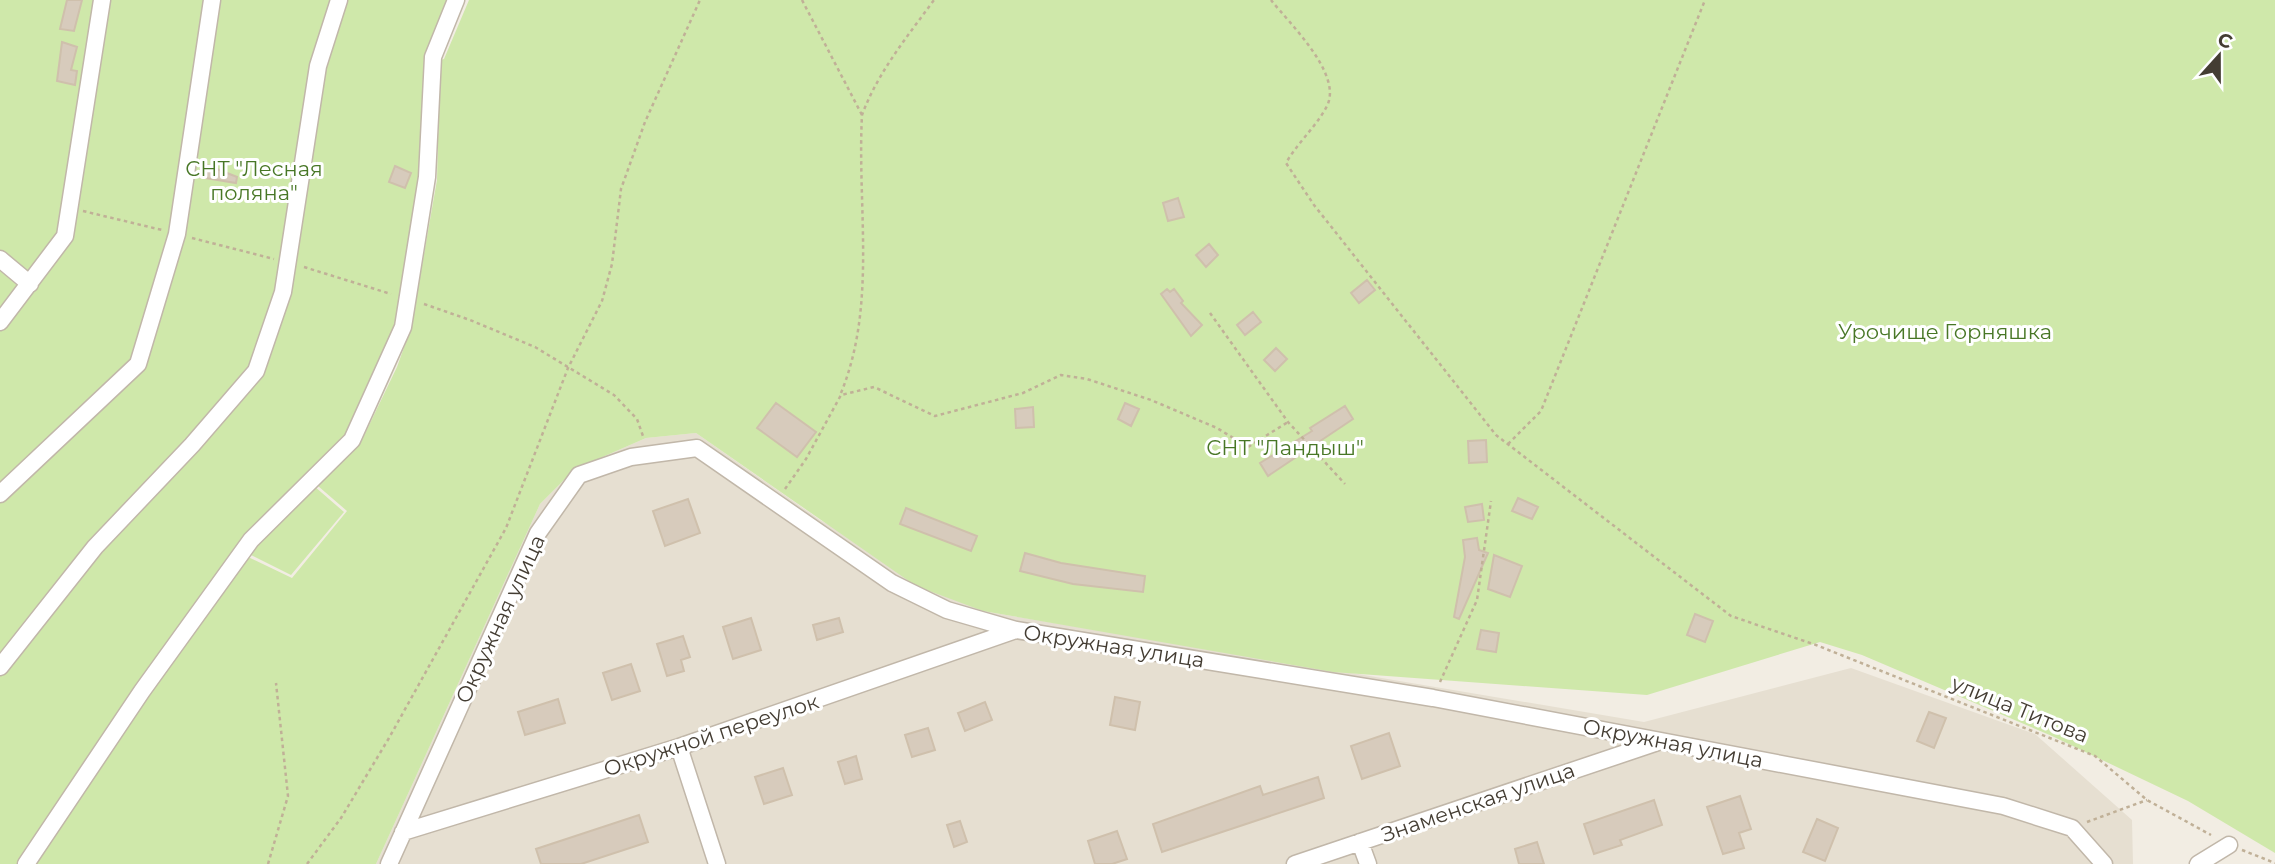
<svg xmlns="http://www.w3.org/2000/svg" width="2275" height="864" font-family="Montserrat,sans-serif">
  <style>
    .residential { fill: #e6dfd1 }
    .green { fill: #cfe8aa }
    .building { fill: #d7cbbc; stroke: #cfc0ac; stroke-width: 2 }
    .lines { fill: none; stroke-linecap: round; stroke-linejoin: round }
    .minor-casing { stroke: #c1b7a9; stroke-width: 19 }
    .path { stroke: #c0b097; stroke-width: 2.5; stroke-dasharray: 3.5 3.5; stroke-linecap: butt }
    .minor { stroke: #fff; stroke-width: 16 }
    .labels { text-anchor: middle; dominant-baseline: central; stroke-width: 6; stroke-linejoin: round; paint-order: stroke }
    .park-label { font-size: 21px; fill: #487726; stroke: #fff }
    .street-label { font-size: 21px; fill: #443d33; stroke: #fff }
  </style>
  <rect width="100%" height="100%" fill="#f2ede3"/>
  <path class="residential" d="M696 433 820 520 983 611 1644 722 1851 668 2035 734 2132 820 2133 864H376L540 504 575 469 646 438Z"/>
  <path class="green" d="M0 0H463L439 58 435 180 409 327 393 368 314 486 344 512 291 575 239 549 21 864H0Z
    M469 0H2275V853L2188 801 2052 736 1862 655 1820 642 1647 695 1333 672 983 611 916 586 696 433 646 438 575 469 540 504 376 864H31L146 692 248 557 292 578 347 511 318 486 360 444 397 367 411 328 437 180 440 60 444 59Z"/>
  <path class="building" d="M67 0H82L74 31 60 29Z
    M62 42 77 47 71 70 77 71 75 85 57 81Z
    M202 163 237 177 236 183 199 177Z
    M395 166 411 173 405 188 389 182Z
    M1178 198 1184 217 1168 221 1163 203Z
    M1209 244 1218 255 1206 267 1196 255Z
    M1367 280 1375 290 1359 303 1351 293Z
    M1167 289 1170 292 1174 289 1183 301 1181 303 1202 325 1191 336 1161 294Z
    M1253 312 1261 322 1245 335 1237 325Z
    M1276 348 1287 359 1275 371 1264 360Z
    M776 403 816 432 797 457 757 428Z
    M1125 403 1139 409 1131 426 1118 419Z
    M1345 406 1353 419 1268 476 1260 463 1312 431 1310 428Z
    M1033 407 1034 427 1016 428 1015 409Z
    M1486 440 1487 462 1469 463 1468 441Z
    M1518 498 1538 507 1532 519 1512 511Z
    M688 499 700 533 665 546 653 511Z
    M1482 504 1484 520 1468 522 1465 507Z
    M906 508 977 536 971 551 900 524Z
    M1477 538 1479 550 1488 553 1459 619 1454 617 1465 557 1463 540Z
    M1025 553 1061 563 1145 576 1143 592 1073 584 1020 571Z
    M1494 555 1522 566 1510 597 1488 589Z
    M1695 614 1713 621 1705 642 1687 635Z
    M751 618 761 650 733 659 723 627Z
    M839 618 843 632 817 640 813 625Z
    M1481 630 1499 633 1496 652 1477 649Z
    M683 636 690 657 681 660 684 671 667 676 657 644Z
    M631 664 640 691 612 700 603 673Z
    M1115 697 1140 702 1135 730 1110 725Z
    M558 699 565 723 525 735 518 712Z
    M985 702 992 720 965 731 958 713Z
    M1929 712 1946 718 1934 748 1917 741Z
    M928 728 935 750 912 757 905 735Z
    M1389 733 1400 766 1362 779 1351 746Z
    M856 756 862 779 845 784 838 762Z
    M783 768 792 795 764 804 755 777Z
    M1318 777 1324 798 1162 852 1153 824 1260 786 1263 795Z
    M1740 796 1751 829 1739 833 1744 848 1723 854 1707 807Z
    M1654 800 1662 825 1620 840 1622 845 1594 854 1584 824Z
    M639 815 648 842 581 864H541L536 849Z
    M1817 819 1838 828 1825 861 1803 852Z
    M960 821 967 842 954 847 947 825Z
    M1117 831 1127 859 1112 864H1095L1088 841Z
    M1537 842 1544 864H1519L1515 849Z"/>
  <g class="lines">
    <g class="minor-casing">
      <path id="minor" d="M0 259 30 284
        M0 322 65 236 102 0
        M0 494 138 364 177 234 212 0
        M0 667 95 547 192 445 256 371 283 292 318 66 339 0
        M679 747 717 864
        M403 832 679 747 1016 630
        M1360 842 1368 864
        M26 864 142 691 251 540 352 440 403 327 427 177 433 57 456 0
        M389 864 538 533 579 475 631 457 697 448 892 583 947 610 1016 630 1433 698 2003 806 2072 828 2104 864
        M1295 864 1661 741
        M2198 864 2229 845"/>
    </g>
    <path class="path" d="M802 0 862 115
      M1271 0C1289 23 1343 74 1327 106 1316 127 1298 142 1286 163L1314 205 1496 435 1731 616 1816 645 2095 756 2147 800 2211 835
      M83 211 162 230
      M192 238 274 259
      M304 267 391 294
      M424 304 470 320 535 347 614 395 637 419 644 439
      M1210 313 1288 422 1345 484
      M841 393C877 305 857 207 862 115 878 72 907 37 934 0
      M1508 444 1541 411 1705 0
      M785 489 806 459 841 395 874 387 935 416 1023 393 1061 375 1087 379 1151 400 1217 428 1248 447 1288 422
      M1440 682 1477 600 1491 501
      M2087 822 2147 800
      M2242 850 2275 863
      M268 864 288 796 276 683
      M307 864 341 818 389 738 506 528 568 368 602 301 612 264 621 189 645 122 700 0"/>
    <use href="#minor" class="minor"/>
  </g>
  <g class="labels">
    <g class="park-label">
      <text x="254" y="168">СНТ "Лесная<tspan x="254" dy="24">поляна"</tspan></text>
      <text x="1945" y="331">Урочище Горняшка</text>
      <text x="1285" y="447">СНТ "Ландыш"</text>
    </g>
    <g class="street-label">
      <text transform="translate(500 619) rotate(-65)">Окружная улица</text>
      <text transform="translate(1114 646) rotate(9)">Окружная улица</text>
      <text transform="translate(2020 709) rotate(22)">улица Титова</text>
      <text transform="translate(711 735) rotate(-18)">Окружной переулок</text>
      <text transform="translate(1673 743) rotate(11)">Окружная улица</text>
      <text transform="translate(1478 802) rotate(-19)">Знаменская улица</text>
    </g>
  </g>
  <g transform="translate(2219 56) rotate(21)" stroke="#ffffff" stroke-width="5" paint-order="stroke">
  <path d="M0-5L12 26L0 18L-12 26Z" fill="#443d33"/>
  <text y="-10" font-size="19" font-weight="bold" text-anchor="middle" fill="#443d33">С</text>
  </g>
</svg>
